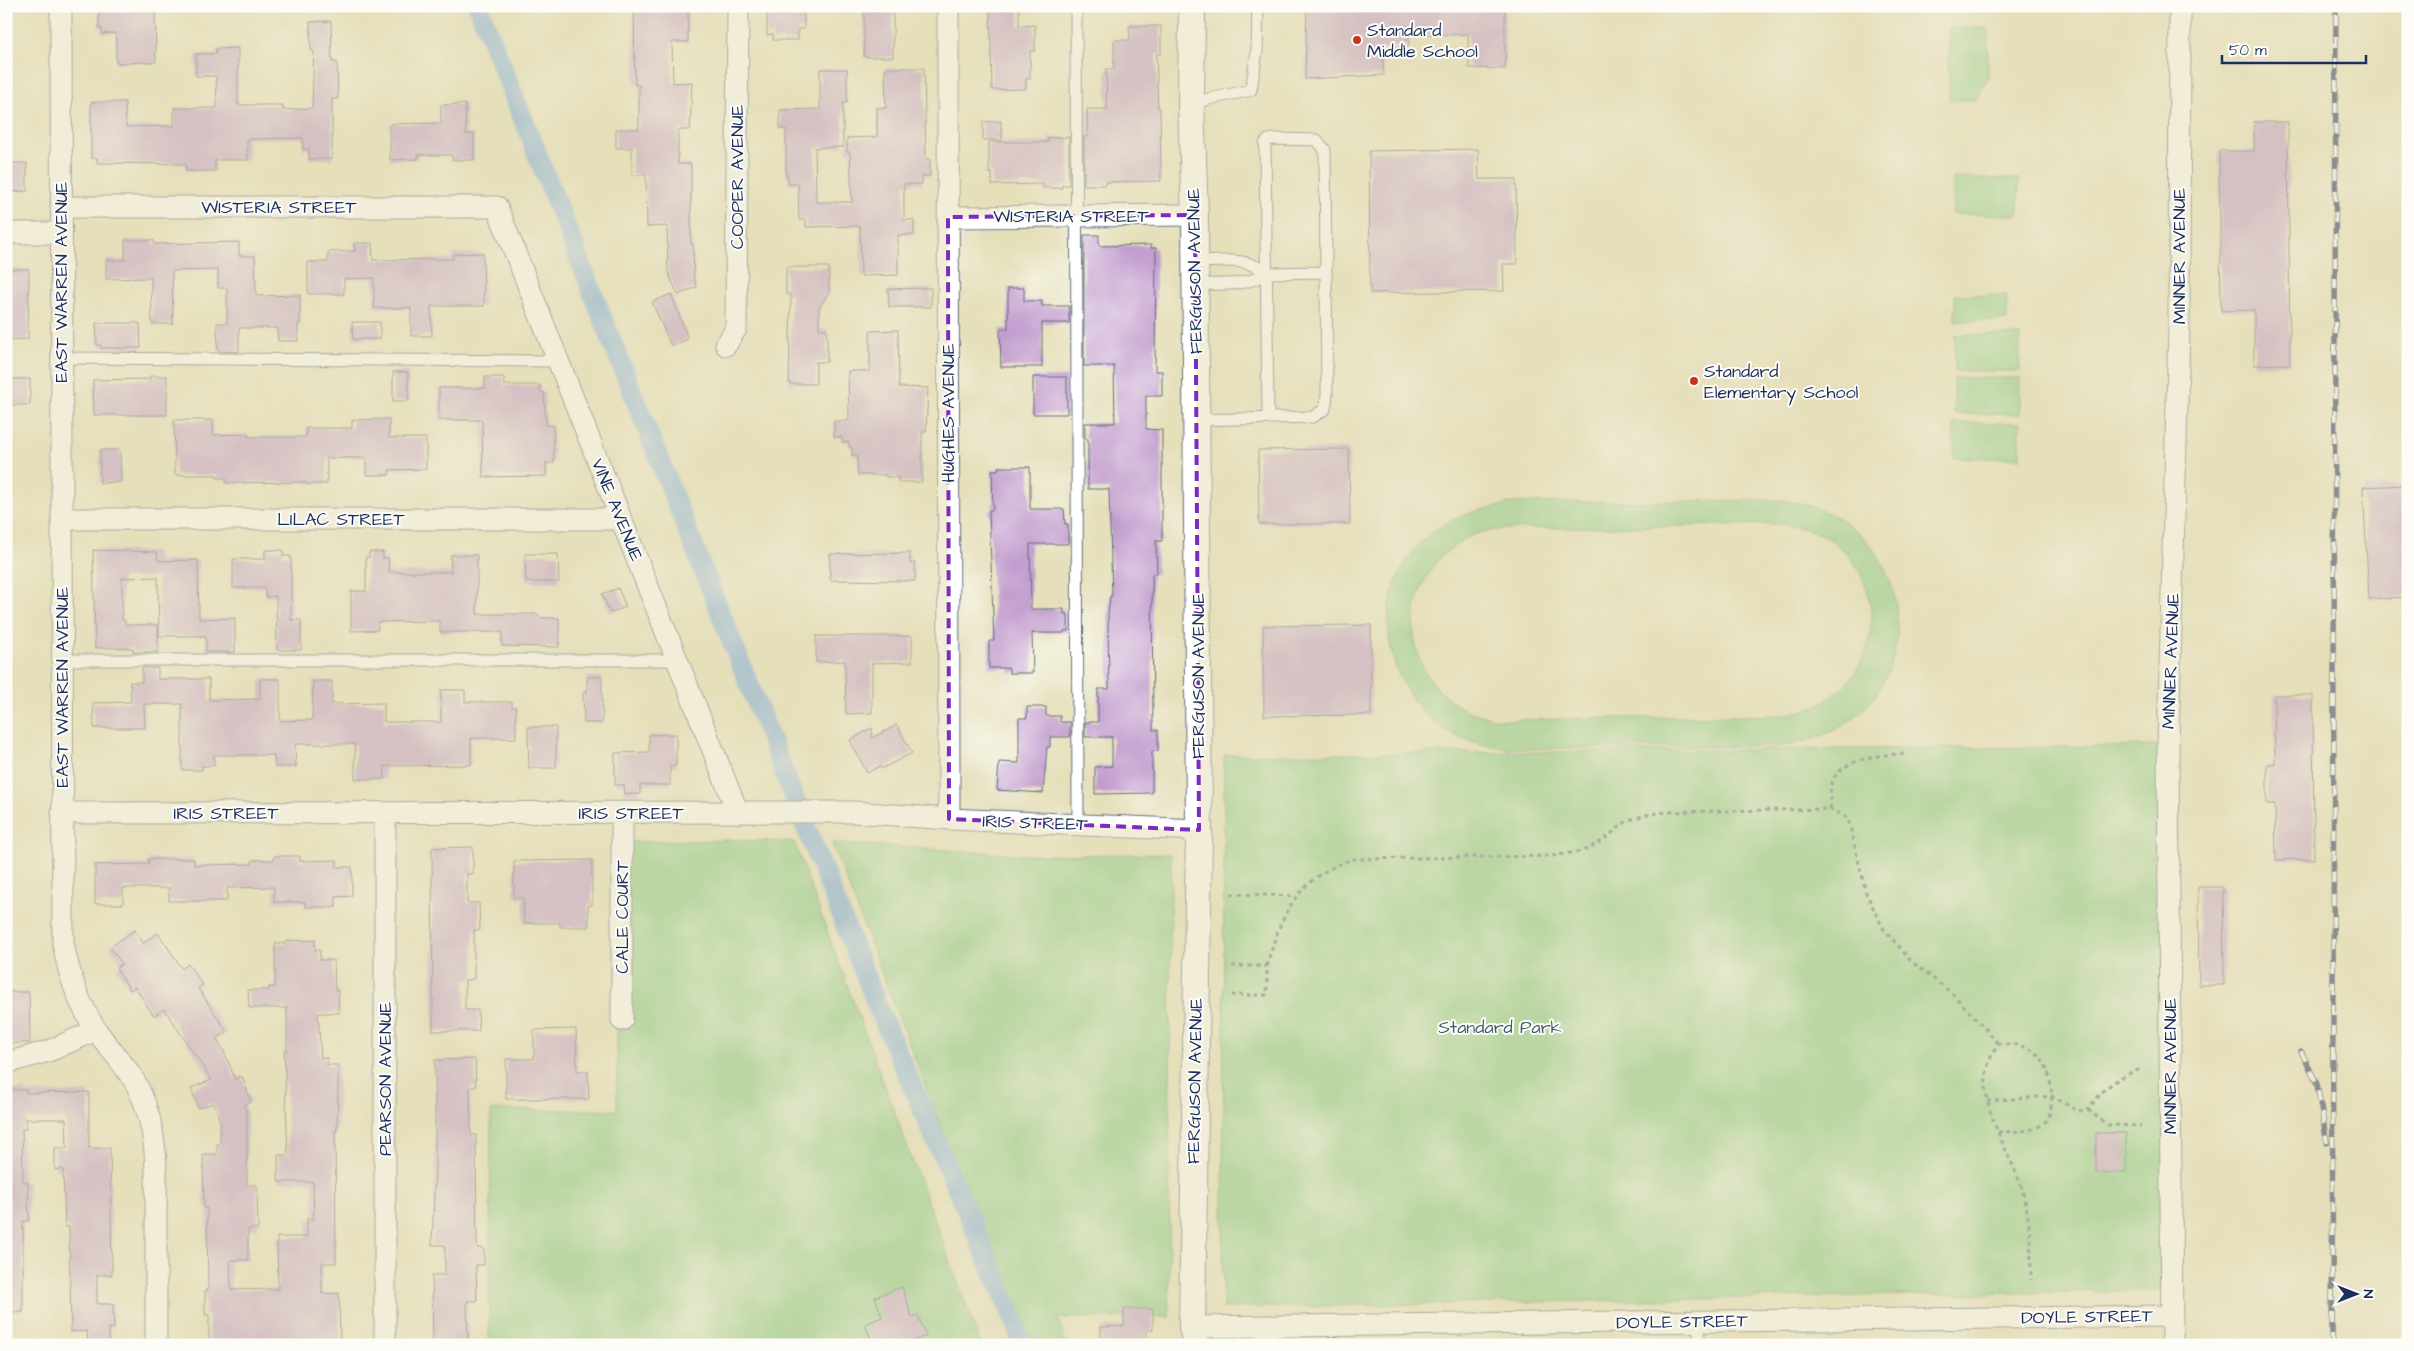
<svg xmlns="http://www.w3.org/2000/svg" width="2414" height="1351" font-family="'Architects Daughter',sans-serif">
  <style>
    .green { fill: #87cd88; stroke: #517e73; fill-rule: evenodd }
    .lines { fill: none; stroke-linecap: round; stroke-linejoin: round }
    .canal { stroke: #77a9e2; stroke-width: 20 }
    .building { fill: #c29ecf }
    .service-casing { stroke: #626d7e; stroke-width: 13 }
    .minor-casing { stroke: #626d7e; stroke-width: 23 }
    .tertiary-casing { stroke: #626d7e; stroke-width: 28 }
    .path { stroke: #626d7e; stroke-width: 3; stroke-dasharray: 4 4; stroke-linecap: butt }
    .service { stroke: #fff; stroke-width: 11 }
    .minor { stroke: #fff; stroke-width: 21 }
    .tertiary { stroke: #fff; stroke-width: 26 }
    .rail-casing { stroke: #1b2f5e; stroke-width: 5.5 }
    .rail { stroke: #fdfcf7; stroke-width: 4; stroke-dasharray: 11; stroke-linecap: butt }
    .marked { fill: none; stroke: #7b2cbf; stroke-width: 4; stroke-dasharray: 10 6; stroke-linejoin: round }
    .poi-dot { fill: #c8321e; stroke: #fdfcf7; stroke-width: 2 }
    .labels { text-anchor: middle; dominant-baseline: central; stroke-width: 4; stroke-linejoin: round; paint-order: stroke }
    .poi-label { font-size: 18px; fill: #1b2f5e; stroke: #fdfcf7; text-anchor: start }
    .street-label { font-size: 18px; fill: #1b2f5e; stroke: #fdfcf7 }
    .park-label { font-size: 18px; fill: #3b5e6b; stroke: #fdfcf7 }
  </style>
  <rect width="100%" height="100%" fill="#fdfcf7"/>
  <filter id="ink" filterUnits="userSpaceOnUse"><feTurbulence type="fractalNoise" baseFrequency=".02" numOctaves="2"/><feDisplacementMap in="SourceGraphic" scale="10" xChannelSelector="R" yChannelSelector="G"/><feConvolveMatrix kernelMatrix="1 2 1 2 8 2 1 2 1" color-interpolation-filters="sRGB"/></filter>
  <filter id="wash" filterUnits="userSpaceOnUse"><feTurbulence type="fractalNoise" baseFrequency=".0096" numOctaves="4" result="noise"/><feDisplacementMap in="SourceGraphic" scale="20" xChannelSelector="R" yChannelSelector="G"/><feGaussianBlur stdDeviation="1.12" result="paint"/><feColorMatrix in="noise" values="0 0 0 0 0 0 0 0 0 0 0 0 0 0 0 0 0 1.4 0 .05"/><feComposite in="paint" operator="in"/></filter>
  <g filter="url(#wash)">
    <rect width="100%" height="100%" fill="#e5dfba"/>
    <path class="green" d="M1949 28H1988V78L1975 100H1949Z
      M1953 178 2019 179 2018 215 1953 214Z
      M1955 295H2007V320L1955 321Z
      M1955 335H2020V371H1955Z
      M1954 378H2020V414H1954Z
      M1954 423H2020V458H1954Z
      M1784 500C1803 504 1821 508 1838 518 1909 558 1918 664 1856 716 1835 733 1812 740 1787 746L1509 749C1487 745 1466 743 1447 731 1378 687 1366 586 1432 533 1454 515 1479 510 1506 505V503ZM1781 524C1798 527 1816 530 1831 540 1893 584 1881 680 1811 708 1802 712 1790 713 1781 715L1504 720C1487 717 1469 714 1454 703 1391 660 1405 561 1476 534 1485 531 1496 530 1506 529Z
      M2160 746 2176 1290 1223 1308 1224 755Z
      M735 840 794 842 981 1345H489L491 1110H617V842Z
      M832 843 1033 855 1171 854 1169 1317 1058 1318 1066 1345H1025Z"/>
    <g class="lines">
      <path class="canal" d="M478 6 881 1015 1017 1326 1022 1345"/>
    </g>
    <g id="blocks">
      <path class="building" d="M155 6 156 62 116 63V33L102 34V28H99V13H102L101 7Z
        M634 6H688V42H672L673 83 692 82 690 130H678V164H691V244H693L694 280 697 287 678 295 668 272 667 226 647 227 646 175H632V148H616V129H639V85H635Z
        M864 6H893V57H864Z
        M990 6H1019V26L1035 25V51H1030V79H1026V89L992 90Z
        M1307 6H1505V69L1469 68 1468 34 1409 35V46L1382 48 1384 75 1305 79Z
        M767 11H804V29H798V40H773V34L767 35Z
        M331 21 332 62H337L338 99H332V159H309V149H303V138L247 139 248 160H215V171H186L185 164 97 163V158H91V102H125L126 127 174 126V108H217L216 76H196V54H216V49L238 48V105H283V110L312 108 314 51H311L310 22Z
        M1129 26H1161V54H1156L1158 108H1160L1161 181 1105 182V185H1084V137H1088L1087 109H1107L1106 69H1114V40H1130Z
        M885 68H924L926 159H930V176H922V184H904V220H914V235H898V275L861 276 860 226 806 227V220H799L798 184H788V176H786V129H780V110L820 109V69H847V103H843V147L815 148 816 202H852L850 152H847V138L877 137V108H886Z
        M465 104 466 134H474V160H452V155H418V159L390 160V124L441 123V105Z
        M1001 121 1002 140H983V122Z
        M2254 122H2288L2290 364 2254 365V310L2221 311 2219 151H2254Z
        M1069 137V185H1062V188H1043V184L992 185V173H989V142H1048V138Z
        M1478 149 1479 179H1516L1517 264H1503L1504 291 1370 293 1369 151Z
        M6 163H27V191L6 192Z
        M1084 235H1099V246L1151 245V248H1156L1155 371H1162V396H1146V429L1162 430V541H1156L1157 574H1152L1153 730H1158V751H1152V793L1095 794V767L1112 766V737H1085V722H1098V689H1109L1108 616 1110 596H1112L1109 489H1088V439H1085V423H1115L1114 366H1084Z
        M125 240H154V244L239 242V256H255L256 296 300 295V324H298V341H278L277 328H239V352L218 351 217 323H227V288H218V270L172 271 173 324H152L151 278 106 279V260H125Z
        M354 243H372L373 260 453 259V254L483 253 484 306H431L432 336H411V308H374V278L344 279V294H308V262H328V252L355 251Z
        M786 267H829V293L819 308V329H827V362H816V384H789L791 294H786Z
        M6 269H29L28 339 6 340Z
        M931 288V307H889L888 289Z
        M1008 288H1024V301H1042V306H1069V323H1042V367H1001L1000 329H1008Z
        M671 294 688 339 671 346 652 302Z
        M352 322H380V339H353Z
        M96 323H140L141 348H101V345H97Z
        M898 330 899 387 928 388 926 432H922V482H898V477H886V475H858L857 455H852V447H849V442H842V437H834V421H849L848 371H870V331Z
        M393 372H408L409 401H393Z
        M150 376H167V415H94L93 380 150 379Z
        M485 377H504V385H540V392H544L546 425H553L554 463H546V476L483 477 482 420H439V388H485Z
        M1033 377H1067V414H1033Z
        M6 379H30V405H6Z
        M389 419V438H426V469L389 470V475H366V458H327V484H306V482L226 483V478H217V475H175L174 420H213V435L248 434V437H306V428H352V420Z
        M1349 449 1350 524H1259L1258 450Z
        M100 450H120L121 482 100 483Z
        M998 467H1030V509H1064L1065 524H1068V544H1030L1031 609H1064V614H1068V631H1064V633H1032L1033 673H1009V668H989V641H994L989 510H993L992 470H998Z
        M2407 485 2408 597 2369 599 2363 487Z
        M93 550 157 552 158 561 198 560 199 619 235 618V652H206V636H159L158 577 122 578V620H125V625H158V652H133V648H95Z
        M265 550H283V556H291V620H301V650H277L276 596 266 597 265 588H233V559H265Z
        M369 552H383V558H388L389 572H451L450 555H477V614H537L540 618H559V647L502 646V632H440V621L377 622 378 630 351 631V591H366V557H369Z
        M910 553V563H915V581L830 580V554Z
        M525 554H558L559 582H526Z
        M618 588 626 607 610 613 602 594Z
        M1371 625V715L1264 716 1263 626Z
        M816 636H912V662L872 663V713L846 714 845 661 816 662Z
        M142 668H158V679H209V700L260 699V679H280V721L312 720 313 681H332V704L384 703V722H441V690H465V702H512V707H516V738H471V765L384 766 385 779H355V744H295L296 767H275L274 755H214V766H202V770H182V704H144L145 728H94L93 703 131 702 130 682H142Z
        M587 677H602V723H584L583 692H587Z
        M2274 695H2313L2314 859 2276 860 2275 804H2267V764H2275Z
        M1027 707H1046V716H1060V722H1070V737H1050V747H1047L1043 793 997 790 999 762 1019 763V718H1027Z
        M897 725 912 753 881 769 880 766 867 773 850 740 872 728V738Z
        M528 727H556V768H529Z
        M676 734V766H670V785H640V794H625L624 785H615V753L649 752V735Z
        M473 847V874H467V903H479L480 930H474V979L465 980V1010H478L479 1031H433L432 848Z
        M274 856H300V861L337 860V867H352V896L336 897V907H305V902H274V887L227 888V901H169V888H123V904H95V865L149 864 148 859H194V865L252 864V860H274Z
        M592 860V905H588L589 927H560V923H524L523 898H514V861Z
        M2198 887H2223L2224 985H2199Z
        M135 930 143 943 158 933 182 969 188 964 203 985 198 988 227 1032 216 1039 223 1049 235 1079 242 1076 251 1102 244 1105 247 1113V1185H257L258 1229H248V1260H230L231 1290 278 1289 277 1237H307V1219H314L313 1182H278V1155H288L284 1051H287V1008H249L248 990H269V987H275V944L286 943V941L315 940V950H320V960H334L335 990H338L339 1013H318L321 1058H327V1065H338V1089L337 1131H335L336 1263H322V1294L339 1293 340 1345H209V1315H205V1290H208L207 1208H204L203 1154H217V1144L220 1143V1121L214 1103 198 1108 191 1088 212 1080 164 1009 154 1016 135 987 130 990 116 968 122 964 110 947Z
        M6 992H29L30 1043H6Z
        M576 1029 577 1071H588L589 1099H506V1059H534V1030Z
        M475 1059 476 1087H470L471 1135H476L477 1248H484V1265H476L477 1301H467L468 1345H433L432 1275H445V1245H432L435 1168V1060Z
        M6 1090H26V1093L89 1092V1148H110L112 1275H97V1304H113L114 1328H109V1345H88L87 1331 71 1332 69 1227H65L63 1169 55 1170V1148H67L66 1119H26V1129H22L23 1182H28L29 1221H23V1312H6Z
        M2096 1133H2126V1172L2096 1173Z
        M902 1287 912 1317 918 1315 926 1336 902 1345H873L865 1324 882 1317 875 1297Z
        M1124 1309H1153V1330H1147V1345H1101V1327L1124 1326Z"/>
    </g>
  </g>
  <g filter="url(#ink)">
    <use href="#blocks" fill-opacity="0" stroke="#626d7e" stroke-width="1"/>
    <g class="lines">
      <g class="service-casing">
        <path id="service" d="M1076 6 1078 825
          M1191 103 1251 90 1257 51 1258 6
          M1195 262C1219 262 1247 256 1266 273
          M1195 284C1217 284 1247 287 1266 273L1326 272
          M61 358 558 361
          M1196 420 1313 417 1325 409 1327 395 1325 150 1317 140 1274 139 1268 140 1265 144 1268 418
          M62 660H677
          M1699 1321V1345"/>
      </g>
      <g class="minor-casing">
        <path id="minor" d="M61 6 63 943C69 975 78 1004 97 1031 111 1052 130 1069 140 1092 160 1135 156 1181 156 1227 156 1266 156 1305 156 1345
          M948 6 949 819
          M61 207H497L738 813
          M948 217 1195 215
          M6 233H61
          M726 345 736 329 738 6
          M62 519H621
          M62 813 853 812 949 819 1199 830
          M385 813V1345
          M622 813V1020
          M6 1063 49 1051 96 1030
          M1192 1327 2172 1316
          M2172 1345 2168 745 2179 326 2180 6"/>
      </g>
      <g class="tertiary-casing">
        <path id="tertiary" d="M1192 6 1191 103 1195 215 1199 830 1192 1327 1196 1345"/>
      </g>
      <path class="path" d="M1830 809C1831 801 1830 792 1831 785 1838 758 1884 754 1906 754
        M1231 894 1295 896
        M1232 966H1267V995H1232
        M1267 966C1281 913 1298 877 1353 859L1552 856 1583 851 1602 841 1627 821 1645 815 1666 812 1830 809 1848 818 1866 893 1883 928 1910 960 1955 996 1999 1044
        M1987 1101 2052 1096 2078 1111 2088 1110C2103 1088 2117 1077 2141 1069
        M2088 1110 2108 1125 2141 1126
        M1998 1132C2012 1131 2031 1133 2043 1124 2057 1114 2052 1074 2043 1061 2035 1047 2014 1043 1999 1044 1963 1090 2010 1147 2023 1192 2031 1222 2031 1250 2031 1280"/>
      <use href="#service" class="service"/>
      <use href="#minor" class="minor"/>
      <use href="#tertiary" class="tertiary"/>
      <g class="rail-casing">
        <path id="rail" d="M2301 1051 2317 1084 2327 1143
          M2332 1345 2336 6"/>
      </g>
      <use href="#rail" class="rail"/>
    </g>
  </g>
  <path d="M0 0H2414V1351H0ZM1195 215 1199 830 949 819 948 217Z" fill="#e5dfba" fill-opacity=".55" fill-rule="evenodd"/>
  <path class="marked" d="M1195 215 1199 830 949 819 948 217Z"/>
  <g class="poi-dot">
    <circle cx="1357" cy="40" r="5"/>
    <circle cx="1694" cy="381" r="5"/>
  </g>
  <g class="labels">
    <g class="poi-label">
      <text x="1367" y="30">Standard<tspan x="1367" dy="21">Middle School</tspan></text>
      <text x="1704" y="371">Standard<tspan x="1704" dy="21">Elementary School</tspan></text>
    </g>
    <g class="street-label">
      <text transform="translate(737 177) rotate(-90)">COOPER AVENUE</text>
      <text x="279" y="207">WISTERIA STREET</text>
      <text x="1071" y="216">WISTERIA STREET</text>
      <text transform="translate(2179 256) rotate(-90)">MINNER AVENUE</text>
      <text transform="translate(1195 271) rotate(-91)">FERGUSON AVENUE</text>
      <text transform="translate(61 282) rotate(-90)">EAST WARREN AVENUE</text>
      <text transform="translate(948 413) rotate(-90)">HUGHES AVENUE</text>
      <text transform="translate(617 510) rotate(68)">VINE AVENUE</text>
      <text x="341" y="519">LILAC STREET</text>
      <text transform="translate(2171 661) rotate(-88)">MINNER AVENUE</text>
      <text transform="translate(1198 676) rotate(-90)">FERGUSON AVENUE</text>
      <text transform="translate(62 687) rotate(-90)">EAST WARREN AVENUE</text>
      <text x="226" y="813">IRIS STREET</text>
      <text x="631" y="813">IRIS STREET</text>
      <text transform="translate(1035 823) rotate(2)">IRIS STREET</text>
      <text transform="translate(622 917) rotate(-90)">CALE COURT</text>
      <text transform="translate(2170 1066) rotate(-90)">MINNER AVENUE</text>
      <text transform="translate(385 1079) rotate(-90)">PEARSON AVENUE</text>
      <text transform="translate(1195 1081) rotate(-89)">FERGUSON AVENUE</text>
      <text transform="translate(2087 1317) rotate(-1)">DOYLE STREET</text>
      <text transform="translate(1682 1322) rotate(-1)">DOYLE STREET</text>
    </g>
    <g class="park-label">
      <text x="1500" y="1027">Standard Park</text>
    </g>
  </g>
  <rect width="2414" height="1351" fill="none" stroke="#fdfcf7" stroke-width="25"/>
  <g transform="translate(2356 1294) rotate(90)" stroke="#fdfcf7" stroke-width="4" paint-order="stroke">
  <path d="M0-4L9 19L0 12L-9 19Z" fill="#1b2f5e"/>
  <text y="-8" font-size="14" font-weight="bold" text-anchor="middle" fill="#1b2f5e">N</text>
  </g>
  <path d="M2222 55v8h144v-8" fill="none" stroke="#1b2f5e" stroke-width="2.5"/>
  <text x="2229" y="55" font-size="15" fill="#1b2f5e" stroke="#fdfcf7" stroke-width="4" paint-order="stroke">50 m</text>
</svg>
